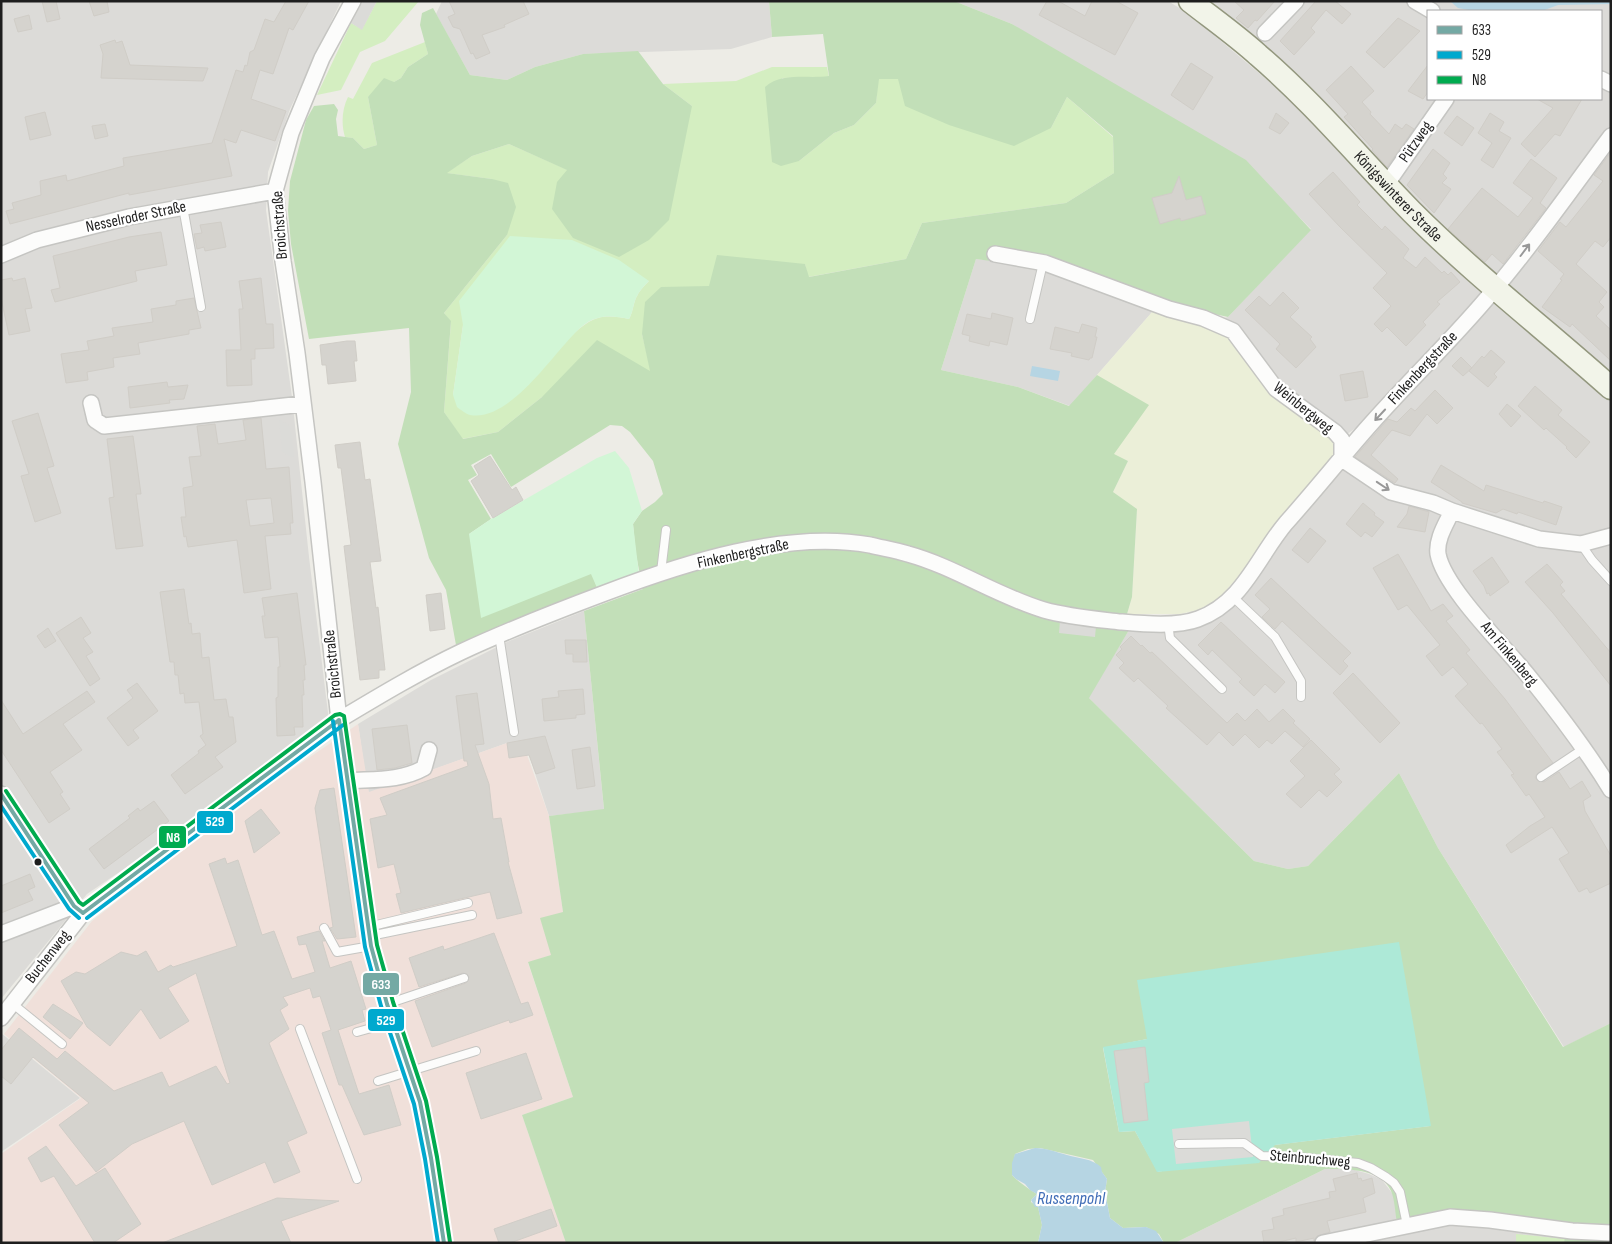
<svg xmlns="http://www.w3.org/2000/svg" width="1612" height="1244" font-family="'Sofia Sans Condensed',sans-serif">
  <style>
    .residential { fill: #dcdbd8; fill-rule: evenodd }
    .commercial { fill: #f0e0da }
    .farmland { fill: #ebefd8 }
    .grass { fill: #d4eec1; fill-rule: evenodd }
    .forest { fill: #c2dfb8; fill-rule: evenodd }
    .park { fill: #d2f6d6 }
    .pitch { fill: #ade9d7 }
    .parking { fill: #dbdbd8 }
    .water { fill: #b6d5e3 }
    .building { fill: #d5d3ce; stroke: #d0cdc7; fill-rule: evenodd }
    .lines { fill: none; stroke-linecap: round; stroke-linejoin: round }
    .service-casing { stroke: #c5c5c2; stroke-width: 10 }
    .minor-casing { stroke: #c5c5c2; stroke-width: 18 }
    .secondary-casing { stroke: #93977e; stroke-width: 25 }
    .service { stroke: #fcfcfb; stroke-width: 8 }
    .minor { stroke: #fcfcfb; stroke-width: 15 }
    .secondary { stroke: #f2f4e9; stroke-width: 22 }
    .bus-1-casing { stroke: #fff; stroke-width: 8 }
    .bus-2-casing { stroke: #fff; stroke-width: 8 }
    .bus-3-casing { stroke: #fff; stroke-width: 8 }
    .bus-1 { stroke: #74a9a4; stroke-width: 4 }
    .bus-2 { stroke: #00a9ce; stroke-width: 4 }
    .bus-3 { stroke: #00ab4f; stroke-width: 4 }
    .oneway { stroke: #989898 }
    .bus-dot { fill: #1e1e1e; stroke: #fff; stroke-width: 2 }
    .labels { text-anchor: middle; dominant-baseline: central; stroke-width: 4.5; stroke-linejoin: round; paint-order: stroke }
    .street-label { font-size: 16px; fill: #1e1e1e; stroke: #fff }
    .water-label { font-size: 18px; font-style: italic; fill: #406db7; stroke: #fff }
    .line-badge { stroke: #fff; stroke-width: 2 }
    .badge-label { font-size: 14px; text-anchor: middle; font-weight: bold; fill: #fff }
  </style>
  <rect width="100%" height="100%" fill="#edece6"/>
  <path class="residential" d="M1 1H341L290 109 268 172 266 210 292 397 309 557 329 721 162 843 87 894 1 999Z
    M442 1H769L772 37 731 49 583 54 535 67 507 80 470 75 436 14Z
    M954 1H1168L1189 14 1291 100 1485 293 1372 416 1335 443 1205 323 1228 317 1311 229 1287 205 1012 24Z
    M1205 1H1611V376L1505 287ZM1428 11H1601V99H1428Z
    M976 259 1030 264 1153 311 1070 406 1018 387 941 370Z
    M1493 303 1546 345 1611 401V1023L1564 1047 1438 848 1399 773 1308 866 1288 869 1254 861 1088 697 1129 630 1217 615 1323 486 1442 355Z
    M584 611 604 810 549 816 529 755 507 743 368 793 358 724 431 680 507 642Z
    M1 1033 80 1098 1 1152Z
    M1325 1169H1351L1369 1174 1382 1180 1412 1219 1565 1236 1564 1243H1175Z"/>
  <path class="commercial" d="M358 724 369 792 507 743 526 740 527 755 549 816 563 912 551 955 528 963 573 1097 522 1115 566 1243H1V1154L81 1098 4 1034 92 921 242 804Z"/>
  <path class="farmland" d="M1153 311 1205 323 1233 338 1329 435 1335 443 1336 450 1331 462 1292 504 1240 575 1218 599 1198 610 1180 614H1127L1132 597 1137 510 1113 492 1128 461 1113 455 1097 375Z"/>
  <path class="grass" d="M377 1H419L385 41 360 52 341 90 317 95 351 23 362 29Z
    M425 42 428 54 408 67 401 78 368 97 377 145 364 149 353 138 345 137C341 124 342 109 348 97L353 99 372 63Z
    M772 67H827L829 77 782 78 799 161 834 133 854 125 876 103 878 78 899 79 1051 128 1067 97 1113 137 1114 173 1066 203 922 223 906 259 808 277 805 264 709 286 642 334 651 371 542 397 498 432 462 439 444 412 451 322 444 313 507 235 492 179 446 173 472 156 509 144 568 170 692 106 663 84 736 81ZM649 281C644 286 639 291 636 298 633 305 633 312 629 319 619 317 608 315 598 318 576 323 539 372 523 390L453 395 463 325Z
    M1516 1234 1565 1239 1564 1243H1516Z"/>
  <path class="forest" d="M769 1H954L1012 24 1246 160 1311 230 1228 317 1156 301 1031 252 1000 250 998 262 976 259 941 370 1018 387 1069 406 1097 375 1149 405 1114 454 1128 461 1113 492 1137 509 1132 597 1127 614 1129 630 1089 698 1254 861 1288 869 1308 866 1399 773 1438 848 1563 1047 1611 1023V1243H1564L1565 1236 1453 1224 1397 1222C1395 1213 1395 1200 1391 1191 1381 1168 1346 1169 1325 1169L1175 1243H1164L1159 1234 1146 1227 1123 1228 1110 1218 1105 1192 1107 1179 1093 1160 1040 1148 1028 1149 1015 1154 1012 1175C1017 1181 1029 1189 1037 1194L1031 1200V1202L1038 1207 1042 1225 1038 1243H566L522 1115 573 1097 528 962 551 955 540 918 563 912 549 816 604 809 584 611 643 589 636 555 633 524 642 511 655 502 663 494 653 461 630 432 622 426 610 425 511 487 491 454 471 465 477 475 468 480 491 519 469 534 592 574 598 590 456 645 446 590 429 558 398 444 411 392 409 328 309 339 291 244 288 211 290 181 306 120 314 106 334 104 338 110 336 119 338 136 353 138 364 149 377 145 368 97 384 78 394 82 401 78 408 67 428 54 420 25 422 13 433 8 470 75 507 80 535 67 583 54 638 51 663 84 692 106 669 220 649 240 619 257 573 238 552 209 557 182 567 170 509 144 472 156 447 173 492 179 508 183 516 207 507 235 444 313 451 321 444 412 463 439 498 432 542 397 597 340 650 371 642 334 645 302 661 287 709 286 717 255 805 264 809 277 906 259 922 223 1066 203 1114 173 1113 136 1067 97 1051 128 1014 146 949 125 905 106 898 79H879L876 103 854 125 834 133 799 161 781 166 772 162 765 87C782 72 808 79 829 76L823 34 772 37ZM1147 1039 1430 1126 1274 1145 1158 1172 1135 1131 1119 1132 1103 1048Z"/>
  <path class="park" d="M510 236 572 240 619 260 649 281C644 286 639 291 636 298 633 305 633 312 629 319 619 317 608 315 598 318 584 321 575 333 565 344 545 366 505 422 470 415 466 414 461 410 457 407L453 395 463 325 459 301Z
    M615 451 629 468 642 511 633 524 639 574 598 590 591 574 481 618 469 534 491 519 597 458Z"/>
  <path class="pitch" d="M1399 942 1431 1126 1275 1145 1259 1163 1157 1172 1135 1131 1119 1132 1103 1047 1147 1039 1137 980Z"/>
  <path class="parking" d="M363 1H377L362 30 351 23Z
    M279 419 290 426 294 454 293 458 282 452Z
    M1060 621 1096 626 1095 637 1059 633Z
    M1249 1121 1253 1157 1176 1164 1172 1129Z"/>
  <path class="water" d="M1450 1H1611V4L1558 5 1542 11H1474L1458 8Z
    M1032 366 1060 371 1058 381 1030 376Z
    M1035 1148C1047 1148 1056 1152 1067 1155 1080 1159 1091 1158 1101 1167L1102 1172 1107 1179 1105 1192 1110 1218 1123 1228 1146 1227 1156 1231 1164 1243H1038L1042 1225 1038 1207H1035L1031 1200 1037 1194 1030 1190 1025 1184 1016 1179 1012 1175V1163L1015 1154Z"/>
  <path class="building" d="M42 1H56L60 19 47 22Z
    M89 1H107L109 12 94 16Z
    M286 1H309L293 30 289 28 273 74 260 70 251 99 286 111 275 141 241 130 236 143 224 139 232 176 129 195V193L10 224 6 211 14 209 12 203 41 195 40 181 66 175 67 181 124 166 123 158 212 143 236 70 243 72 245 65 247 66 250 52 254 50 265 19 274 22Z
    M449 1H523L529 14 504 25 505 27 482 35 490 53 476 59 473 53 471 54 460 29 453 27 448 17 455 14Z
    M1047 1H1058L1085 16 1092 1H1116L1138 13 1115 55 1039 15Z
    M1234 1H1275L1257 21 1255 20 1248 28 1236 18 1244 10Z
    M1316 1H1335L1351 14 1342 24 1326 10 1311 28 1315 32 1294 55 1280 41Z
    M29 15 32 29 18 32 14 19Z
    M1398 18 1420 31 1384 68 1366 52Z
    M115 40 116 43 122 41 130 65 208 68 203 81 101 78 103 54 100 45Z
    M1191 63 1213 77 1193 110 1171 95Z
    M1428 65V92L1423 99 1408 91Z
    M1351 66 1374 91 1362 102 1371 112 1370 114 1389 134 1395 124 1402 129 1406 124 1414 129 1387 167 1372 150 1373 149 1344 117 1348 114 1326 90Z
    M1537 99H1582L1560 136 1555 134 1535 157 1521 144 1553 108Z
    M45 112 51 135 30 140 25 117Z
    M1276 113 1289 123 1280 134 1269 128Z
    M1490 113 1504 122 1499 131 1511 138 1493 168 1481 160 1492 143 1478 133Z
    M1457 116 1474 128 1462 146 1444 133Z
    M105 124 108 136 95 139 92 126Z
    M1433 149 1450 163 1443 174 1447 178 1442 183 1451 189 1434 213 1407 185Z
    M1611 152V237L1603 247 1595 241 1576 264 1607 292 1599 302 1604 307 1596 316 1611 330V361L1572 324 1570 327 1542 307 1562 280 1560 279 1564 274 1538 251 1560 222 1566 227 1603 181 1594 175Z
    M1531 159 1557 178 1540 203 1546 208 1503 264 1492 254 1485 262 1448 229 1482 188 1518 217 1533 198 1513 183Z
    M1333 172 1360 202 1357 205 1382 230 1385 226 1409 249 1403 258 1416 268 1425 257 1442 273 1444 271 1448 275 1451 272 1460 282 1437 302 1440 304 1423 322 1426 325 1406 346 1387 327 1382 332 1374 324 1391 306 1373 288 1387 273 1340 227 1309 194Z
    M1179 176 1186 200 1201 196 1206 214 1181 221 1180 218 1160 224 1152 198 1172 193Z
    M221 222 226 247 205 251 204 247 197 249 194 234 202 233 200 225Z
    M161 232 167 265 135 271 137 281 55 302 51 290 60 288 53 256 129 237Z
    M12 278 13 281 25 278 32 308 25 309 30 331 9 335 1 298V280Z
    M261 278 266 324H273L274 348 255 349V359H251L252 385 227 386 226 350H241L239 309H243L239 281Z
    M1283 292 1299 308 1290 317 1312 337 1310 339 1316 347 1296 368 1276 349 1280 344 1245 310 1259 296 1270 306Z
    M194 298 201 328 189 330V334L138 343 140 354 113 358 114 367 87 372 88 380 66 383 61 354 89 350 87 341 114 336 112 328 153 322 151 309 176 305V301Z
    M992 313 1013 318 1007 345 990 341 989 346 969 341 970 336 962 334 967 314 991 319Z
    M1082 324 1097 328 1095 337H1097L1092 358H1090L1089 360 1071 356 1072 353 1050 349 1055 327 1079 333Z
    M347 341H355L357 361H354L356 381 328 384 326 365H322L320 345Z
    M1491 350 1505 362 1494 374 1497 377 1488 387 1469 371 1482 356 1484 358Z
    M1461 357 1472 368 1463 376 1452 366Z
    M1363 371 1368 397 1345 401 1340 375Z
    M167 382 168 387 188 385 184 399 169 400 170 403 130 408 128 387Z
    M1535 386 1562 410 1558 415 1590 442 1576 458 1566 448 1567 447 1546 428 1544 430 1518 406Z
    M1435 390 1453 408 1437 424 1427 414 1410 436 1392 430 1371 455 1398 479 1395 483 1355 457 1388 419 1397 422 1411 408 1415 411Z
    M1507 404 1521 416 1511 427 1499 414Z
    M38 413 54 466 47 468 61 513 35 522 21 476 29 474 12 421Z
    M261 418 266 469 289 467 293 523H290L291 534 265 536 271 589 244 593 237 540 188 547 186 536 184 537 181 517H186L183 488 193 486 189 457 201 456 197 426 215 424 218 444 246 440 243 420ZM271 498 274 523 250 526 246 500Z
    M133 436 141 494H136L143 546 116 549 109 498 114 497 107 439Z
    M360 442 365 480 370 479 381 561 370 562 376 608 378 607 385 670H379V678L360 680 344 546 351 545 341 468H338L335 445Z
    M490 456 512 490 516 487 523 500 493 518 471 481 479 475 474 466Z
    M1441 465 1484 491 1486 485 1543 503 1544 501 1562 507 1556 525 1518 512 1517 514 1503 509 1496 513 1462 503V502L1431 482Z
    M1363 503 1375 513 1374 515 1384 522 1372 537 1365 532 1361 537 1346 524Z
    M1409 506 1429 512 1425 532 1397 527 1407 514Z
    M1310 528 1326 541 1308 563 1292 550Z
    M1398 554 1431 611 1443 604 1453 616 1446 621 1470 650 1466 653 1505 699 1553 763 1538 773 1535 777 1537 780 1544 782 1559 772 1570 789 1582 781 1591 796 1583 801 1585 811 1611 856V883L1590 893 1587 888 1579 892 1559 859 1569 853 1552 827 1511 853 1506 845 1530 826 1545 817 1529 794 1526 796 1511 775 1514 774 1497 752 1502 749 1482 723 1480 724 1455 696 1468 684 1453 667 1442 676 1426 656 1440 645 1407 605 1398 610 1373 568Z
    M1492 557 1509 582 1490 596 1489 593 1487 594 1484 586 1473 571Z
    M1547 564 1563 582 1560 585 1565 591 1561 594 1611 653V686L1553 613 1525 582Z
    M1271 578 1351 653 1343 661 1348 666 1340 675 1282 621 1275 629 1262 617 1270 609 1255 595Z
    M184 589 189 624 191 623 192 634 200 633 202 658 209 657 214 700 226 699 229 717H233L236 742 215 757 223 767 185 794 171 775 199 753 198 751 206 745 200 736 203 734 199 702 185 703 184 693 180 694 178 675H175L174 662H170L160 592Z
    M297 593 306 665H304L305 680H303L304 695H302L303 727H294L295 735 277 736 276 698 278 697V667H280L278 637 265 638 262 616H265L262 598Z
    M441 593 445 629 430 631 426 595Z
    M81 617 91 633 83 638 93 652 86 656 100 679 90 686 56 633Z
    M1221 622 1285 682 1275 693 1265 684 1254 696 1239 682 1242 679 1212 650 1208 655 1198 645Z
    M48 628 56 641 45 648 37 636Z
    M1131 636 1141 646 1142 645 1150 653 1152 652 1227 723 1237 713 1245 721 1257 709 1269 722 1283 709 1295 721 1293 723 1310 739 1303 747 1285 731 1272 744 1267 740 1259 748 1245 734 1233 746 1219 732 1207 745 1166 708 1168 706 1138 678 1134 682 1119 668 1124 663 1116 655 1122 649 1120 647Z
    M565 640H586L587 662H573V654H566Z
    M1353 673 1400 723 1380 743 1333 693Z
    M137 683 158 711 133 730 139 738 128 746 107 718 133 698 127 690Z
    M583 689 585 714 576 715V718L544 721 542 699 559 697 558 691Z
    M87 691 95 702 63 724 82 750 50 772 63 792 60 794 70 809 49 823 1 750V700L23 734Z
    M477 693 484 744 475 745 489 784 493 819 501 818 509 862H508L522 913 497 919 490 892 401 913 396 894 401 893 394 864 378 868 370 819 387 815 380 798 468 766 467 761H464L456 696Z
    M407 725 412 763 395 768 377 770 372 729Z
    M545 736 555 768 536 774 529 755 509 758 507 743Z
    M1311 740 1340 769 1334 774 1342 782 1327 797 1319 790 1301 808 1286 794 1305 776 1290 761Z
    M590 747 595 786 577 789 572 750Z
    M334 788 356 937 337 939 330 928 333 927 315 808 320 790Z
    M154 801 169 821 104 869 89 849 130 818 128 816 138 808 140 811Z
    M261 809 280 833 254 853 245 821Z
    M225 858 227 864 238 860 262 935 274 931 292 979 315 972 306 944 299 945 297 937 319 931 325 941H322L330 968 351 961 366 1009 362 1010 365 1021 338 1030 359 1094 389 1085 401 1125 364 1135 342 1085H339L322 1033 331 1030 320 996 313 998 310 988 283 997 288 1005 280 1010 289 1029 269 1043 307 1133 287 1142 300 1172 274 1183 265 1162 212 1185 184 1121 132 1144 96 1172 59 1125 89 1103 33 1057 11 1084 1 1076V1050L19 1028 57 1059 65 1051 114 1091 162 1072 169 1087 216 1066 227 1084 230 1083 196 973 168 988 189 1021 160 1039 141 1009 110 1046 87 1027 61 981 76 972 85 974 121 952 137 956 146 951 158 972 171 965 173 967 237 946 209 864Z
    M30 874 35 887 28 890 33 900 1 913V886Z
    M494 933 521 1004 528 1002 533 1015 510 1023 509 1020 432 1047 415 1001 466 983 468 981 469 977 467 974 463 973 419 987 409 958 443 946 444 950Z
    M53 1004 83 1023 70 1039 43 1017Z
    M1145 1047 1149 1082 1144 1083 1148 1120 1124 1123 1114 1051Z
    M526 1053 542 1099 481 1119 466 1073Z
    M46 1146 76 1186 105 1168 141 1224 113 1243H95L54 1176 41 1182 28 1158Z
    M1357 1173 1358 1179 1361 1178 1362 1181 1372 1178 1375 1193 1363 1198 1366 1212 1327 1221 1330 1232 1317 1236 1314 1241V1238L1296 1242V1238L1275 1243H1264L1262 1231 1274 1229 1272 1218 1284 1215 1283 1209 1330 1198 1329 1192 1336 1191 1333 1179Z
    M277 1198 339 1201 281 1221 291 1243H162Z
    M551 1209 557 1226 510 1243H499L494 1229Z"/>
  <g class="lines">
    <g class="service-casing">
      <path id="service" d="M183 207 201 307
        M1030 319 1043 263
        M1581 544 1592 560 1611 581
        M661 572 666 530
        M1233 597 1275 637 1301 681V697
        M1168 623 1170 638 1222 689
        M499 635 514 732
        M1541 777 1583 749
        M368 927 468 903
        M324 928 337 952 371 946
        M370 936 472 915
        M13 1004 62 1044
        M387 1004 464 978
        M300 1029 357 1179
        M357 1032 393 1022
        M378 1081 476 1051
        M1179 1144 1244 1143 1262 1156 1298 1157 1358 1163 1371 1168 1386 1177 1394 1183 1400 1192 1407 1225"/>
    </g>
    <g class="minor-casing">
      <path id="minor" d="M353 1 322 58 291 133 275 191 283 261 297 353 313 482 339 720 371 946 387 1004 420 1102 431 1158 444 1243
        M1415 1 1432 11
        M1265 33 1296 1
        M1601 79 1611 84
        M1386 185 1446 99
        M995 254 1045 263 1169 309 1203 318 1233 331 1276 389 1335 432 1342 440V459
        M1 255 37 240 129 217 275 191
        M91 403 95 420 104 426 303 404
        M1342 459 1391 492 1433 503 1452 511 1539 539 1581 544 1611 536
        M1452 511C1446 524 1436 539 1438 554 1444 587 1503 645 1526 673 1556 710 1586 749 1611 790
        M348 781C373 779 401 781 424 768L429 750
        M1 794 74 906 83 913
        M1 934 74 906
        M1 1018 83 913 339 720C379 696 419 672 461 652 508 630 557 611 605 593 684 563 785 530 870 545 882 548 895 550 908 554 955 567 997 596 1044 610 1069 617 1095 619 1121 622 1144 624 1177 627 1198 619 1243 603 1258 556 1286 523 1312 494 1336 464 1362 434 1404 385 1452 341 1493 291 1535 242 1572 188 1611 136
        M1323 1243 1450 1217 1490 1220 1572 1231 1611 1233"/>
    </g>
    <g class="secondary-casing">
      <g id="secondary">
        <path id="s1" d="M1190 1C1213 19 1237 36 1258 55 1314 103 1361 160 1412 212 1475 275 1545 329 1611 388"/>
      </g>
    </g>
    <use href="#service" class="service"/>
    <use href="#minor" class="minor"/>
    <use href="#secondary" class="secondary"/>
    <g class="bus-1-casing">
      <path id="bus-1" d="M339 720 371 946 387 1004 420 1102 431 1158 444 1243
        M1 794 74 906 83 913
        M83 913 339 720"/>
    </g>
    <g class="bus-2-casing">
      <path id="bus-2" d="M333 721 365 947 381 1006 414 1104 425 1159 438 1243
        M1 806 69 909 79 918
        M87 918 343 725"/>
    </g>
    <g class="bus-3-casing">
      <path id="bus-3" d="M6 791 79 902 83 905 335 715 340 714 344 716 377 945 393 1002 426 1101 437 1157 450 1242"/>
    </g>
    <use href="#bus-1" class="bus-1"/>
    <use href="#bus-2" class="bus-2"/>
    <use href="#bus-3" class="bus-3"/>
  </g>
  <defs><path id="oneway-shaft" d="M-6 0H5M1.5-3L5.5 0L1.5 3" fill="none" stroke-width="1.6" stroke-linecap="round" stroke-linejoin="round" transform="scale(1.25)"/></defs>
  <g class="oneway">
    <use href="#oneway-shaft" transform="translate(1525 250) rotate(-53)"/>
    <use href="#oneway-shaft" transform="translate(1380 415) rotate(133)"/>
    <use href="#oneway-shaft" transform="translate(1383 486) rotate(34)"/>
  </g>
  <circle class="bus-dot" cx="38" cy="862" r="4.5"/>
  <g class="labels">
    <g class="street-label">
      <text transform="translate(1416 142) rotate(-55)">Pützweg</text>
      <text stroke="none"><textPath href="#s1" startOffset="286">Königswinterer Straße</textPath></text>
      <text transform="translate(136 217) rotate(-12)">Nesselroder Straße</text>
      <text transform="translate(280 225) rotate(-94)">Broichstraße</text>
      <text transform="translate(1423 368) rotate(-47)">Finkenbergstraße</text>
      <text transform="translate(1303 408) rotate(39)">Weinbergweg</text>
      <text transform="translate(743 554) rotate(-12)">Finkenbergstraße</text>
      <text transform="translate(1509 654) rotate(50)">Am Finkenberg</text>
      <text transform="translate(333 664) rotate(-96)">Broichstraße</text>
      <text transform="translate(48 957) rotate(-52)">Buchenweg</text>
      <text transform="translate(1310 1159) rotate(5)">Steinbruchweg</text>
    </g>
    <g class="water-label">
      <text x="1071" y="1198">Russenpohl</text>
    </g>
  </g>
  <g class="line-badge">
    <rect x="196" y="810" width="38" height="24" rx="5" fill="#00a9ce"/>
    <rect x="158" y="825" width="29" height="24" rx="5" fill="#00ab4f"/>
    <rect x="362" y="972" width="38" height="24" rx="5" fill="#74a9a4"/>
    <rect x="367" y="1008" width="38" height="24" rx="5" fill="#00a9ce"/>
  </g>
  <g class="badge-label">
    <text x="215" y="826">529</text>
    <text x="173" y="842">N8</text>
    <text x="381" y="989">633</text>
    <text x="386" y="1025">529</text>
  </g>
  <rect width="1612" height="1244" fill="none" stroke="#1e1e1e" stroke-width="5"/>
  <rect x="1427" y="10" width="175" height="90" fill="#ffffff" stroke="#a5a5a5"/>
  <rect x="1437" y="26" width="25" height="8" fill="#74a9a4" stroke="#a5a5a5"/>
  <text x="1472" y="35" font-size="15" fill="#1e1e1e">633</text>
  <rect x="1437" y="51" width="25" height="8" fill="#00a9ce" stroke="#a5a5a5"/>
  <text x="1472" y="60" font-size="15" fill="#1e1e1e">529</text>
  <rect x="1437" y="76" width="25" height="8" fill="#00ab4f" stroke="#a5a5a5"/>
  <text x="1472" y="85" font-size="15" fill="#1e1e1e">N8</text>
</svg>
